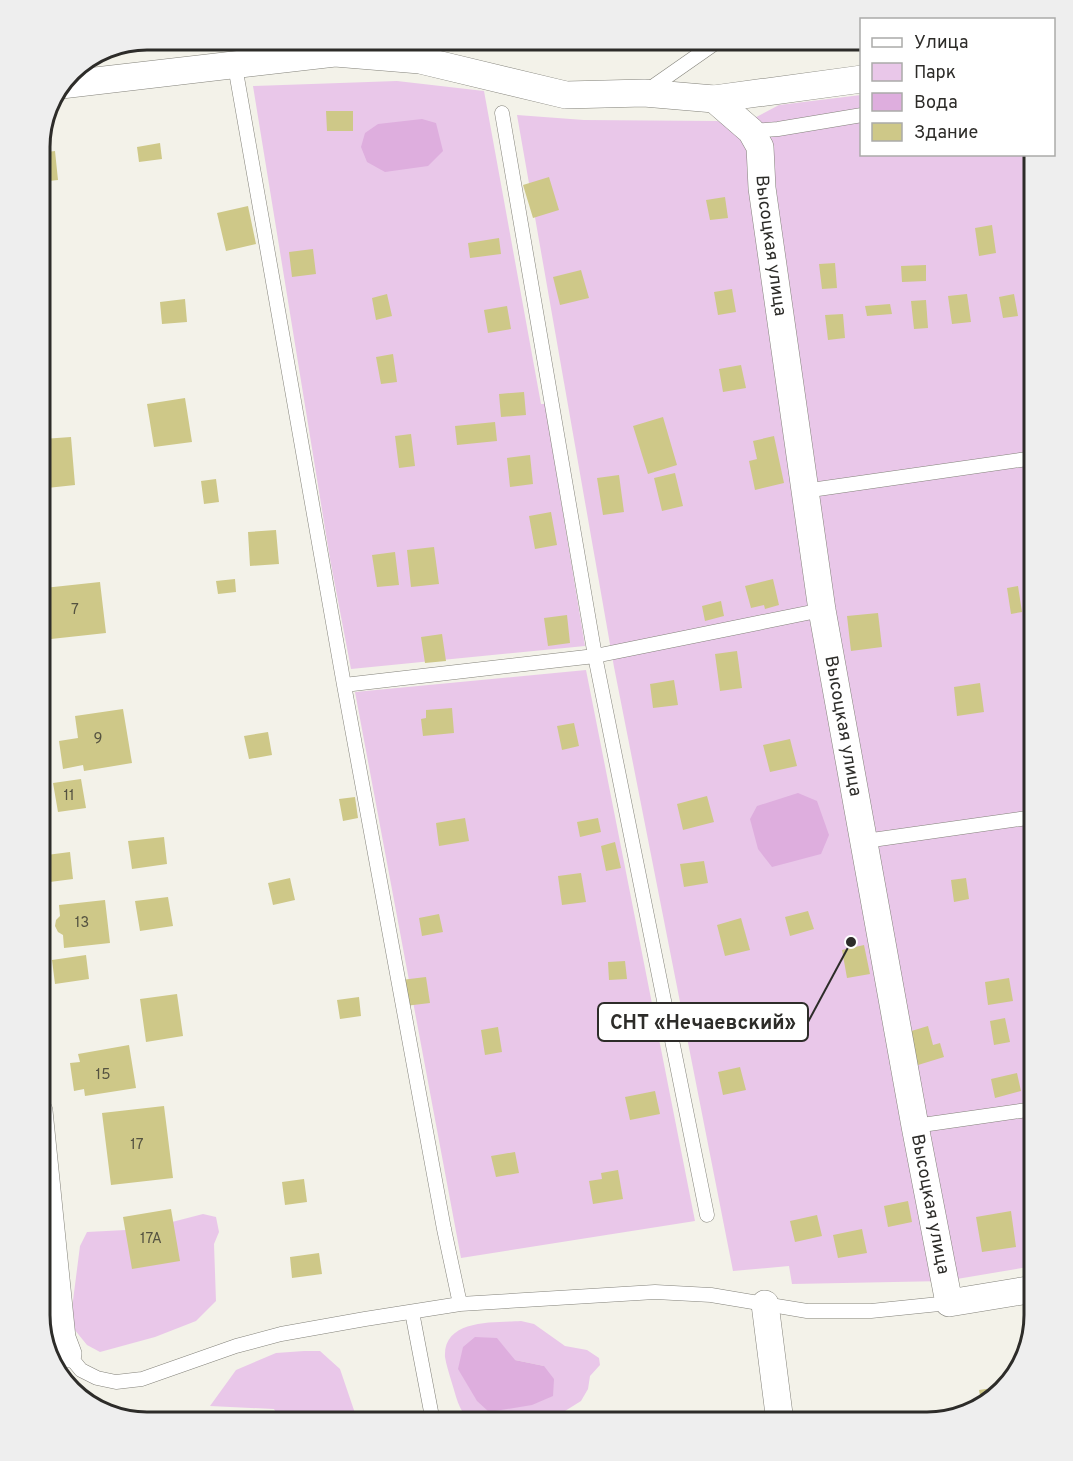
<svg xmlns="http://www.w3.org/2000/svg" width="1073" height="1461" font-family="Overpass,sans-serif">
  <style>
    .green { fill: #e9c7e9; fill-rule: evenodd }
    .water { fill: #deaede }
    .building { fill: #cec888 }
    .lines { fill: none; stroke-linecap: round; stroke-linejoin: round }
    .lane-casing { stroke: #83827a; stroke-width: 15 }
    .street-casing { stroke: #83827a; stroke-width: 28 }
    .lane { stroke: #fff; stroke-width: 14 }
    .street { stroke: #fff; stroke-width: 27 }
    .labels { text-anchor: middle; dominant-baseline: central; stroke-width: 5; stroke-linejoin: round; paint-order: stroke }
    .number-label { font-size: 15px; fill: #555341 }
    .street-label { font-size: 18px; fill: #2d2c29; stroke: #fff }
    .rim { fill: none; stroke: #2d2c29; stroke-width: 3 }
    .leader { fill: none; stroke: #2d2c29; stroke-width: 2 }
    .callout-dot { fill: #2d2c29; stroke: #fff; stroke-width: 2 }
    .callout { fill: #fff; stroke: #2d2c29; stroke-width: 2 }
    .callout-label { font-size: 20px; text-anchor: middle; font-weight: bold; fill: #2d2c29 }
  </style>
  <rect width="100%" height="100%" fill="#f3f2e9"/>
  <path class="green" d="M397 81 484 91 541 404H545L585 646 351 669 330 559 253 86Z
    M861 95 862 154 1034 155V1266L945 1281 792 1284 789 1266 733 1271 614 667 517 115 584 120 717 121 741 125 779 105Z
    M586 670 695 1221 461 1258 355 692Z
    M203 1214 216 1217 219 1232 214 1244 216 1301 196 1321 155 1337 100 1352 87 1345 70 1324 80 1246 87 1232 145 1229Z
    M521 1321 534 1324 565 1346 587 1350 599 1358 600 1365 590 1376 588 1389 581 1401 565 1411 471 1422C458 1411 456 1395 451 1380 449 1373 446 1364 445 1357 443 1318 496 1323 521 1321ZM515 1360 544 1366 458 1369Z
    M304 1351H320L340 1369 358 1422H281L274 1409 210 1406 236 1370 276 1353Z"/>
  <path class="water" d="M422 119 436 123 443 151 428 166 385 172 367 162 361 147 365 133 378 124Z
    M798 793 817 801 829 835 821 854 772 867 758 849 750 819 757 806Z
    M475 1337 497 1338 515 1360 544 1366 554 1379 553 1396 532 1405 489 1412 477 1401 458 1369 463 1347Z"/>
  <path class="building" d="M326 111H353V131H327Z
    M160 143 162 159 139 162 137 147Z
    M55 151 58 180 39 182V153Z
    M549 177 559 210 533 218 523 185Z
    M725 197 728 218 710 220 706 200Z
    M248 206 256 244 226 251 217 213Z
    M992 225 996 253 979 256 975 228Z
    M499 238 501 254 470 258 468 243Z
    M313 249 316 274 292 277 289 252Z
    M835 263 837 288 822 289 819 264Z
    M926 265V281L902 282 901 266Z
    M581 270 589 298 560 305 553 277Z
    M732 289 736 312 718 315 714 292Z
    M387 294 392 316 376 320 372 298Z
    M967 294 971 322 952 324 948 296Z
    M1014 294 1018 316 1003 318 999 297Z
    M185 299 187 322 162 324 160 302Z
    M926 300 928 328 914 329 911 301Z
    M890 304 892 314 867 316 865 306Z
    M507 306 511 329 488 333 484 310Z
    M843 314 845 338 828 340 825 315Z
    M393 354 397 382 381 384 376 357Z
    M741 365 746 388 723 392 719 369Z
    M524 392 526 415 501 417 499 394Z
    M185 398 192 442 154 447 147 404Z
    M663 417 677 465 648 474 633 426Z
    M495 422 497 441 457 445 455 426Z
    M411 434 415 466 399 468 395 436Z
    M774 436 784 483 755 490 749 461 757 459 753 441Z
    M71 437 75 485 47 488 43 439Z
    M530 455 533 484 510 487 507 458Z
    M675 473 683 506 662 511 654 478Z
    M619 475 624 512 603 515 597 478Z
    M216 479 219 502 204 504 201 481Z
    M551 512 557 545 535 549 529 516Z
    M276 530 279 564 250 566 248 532Z
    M434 547 439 584 411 587 407 550Z
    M395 552 399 585 377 587 372 555Z
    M235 579 236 592 218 594 216 581Z
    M773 579 779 605 765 609 764 605 751 608 745 586Z
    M100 582 106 633 51 639 44 588Z
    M1018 586 1022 612 1011 614 1007 588Z
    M721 601 724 616 705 621 702 606Z
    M878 613 882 647 851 651 847 616Z
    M567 615 570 643 548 646 544 618Z
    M442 634 446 661 425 663 421 637Z
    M737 651 742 688 720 691 715 654Z
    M674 680 678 705 653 708 650 684Z
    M980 683 984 712 957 716 954 687Z
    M452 708 454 733 423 736 421 719 426 718V710Z
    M123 709 132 763 84 771 83 765 63 769 59 741 78 738 75 716Z
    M574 723 579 746 562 750 557 726Z
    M268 732 272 755 249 759 244 736Z
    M790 739 797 766 770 772 763 745Z
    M81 779 86 808 58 812 53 783Z
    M707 796 714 822 683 830 677 804Z
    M355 797 358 818 343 821 339 799Z
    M465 818 469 841 439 846 436 823Z
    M598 818 601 832 580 837 577 822Z
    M164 837 167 864 132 869 128 841Z
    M615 842 621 868 606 871 601 846Z
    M70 852 73 879 42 883 39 856Z
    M704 861 708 883 684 887 680 864Z
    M581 873 586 902 562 905 558 876Z
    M290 878 295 900 273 905 268 883Z
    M966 878 969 899 954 902 951 880Z
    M168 897 173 926 140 931 135 901Z
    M105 900 110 943 64 948 63 935 58 932 55 926 56 920 60 916 59 905Z
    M808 911 814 929 790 936 785 917Z
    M439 914 443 932 422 936 419 918Z
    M741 918 750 950 725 956 717 925Z
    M864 945 870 974 847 978 842 950Z
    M86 955 89 979 55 984 52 960Z
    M625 961 627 979 609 980 608 962Z
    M426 977 430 1003 405 1006 401 980Z
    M1009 978 1013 1001 988 1005 985 982Z
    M177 994 183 1036 146 1042 140 999Z
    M359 997 361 1016 340 1019 337 1000Z
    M1005 1018 1010 1042 994 1045 990 1021Z
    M928 1026 933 1045 940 1043 944 1057 918 1065 908 1032Z
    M498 1027 502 1052 485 1055 481 1030Z
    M129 1045 136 1088 85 1096 84 1089 74 1091 70 1063 80 1062 78 1054Z
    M740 1067 746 1090 723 1095 718 1072Z
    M1017 1073 1021 1091 995 1098 991 1079Z
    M655 1091 660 1114 630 1120 625 1097Z
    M164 1106 173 1178 111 1185 102 1113Z
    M515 1152 519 1173 496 1177 491 1156Z
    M618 1170 623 1199 593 1204 589 1181 602 1179 601 1173Z
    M304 1179 307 1202 285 1205 282 1182Z
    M908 1201 912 1222 888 1227 884 1206Z
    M171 1209 180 1261 132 1269 123 1217Z
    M1011 1211 1016 1247 982 1252 976 1217Z
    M817 1215 822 1236 795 1242 790 1221Z
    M862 1229 867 1253 838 1258 833 1235Z
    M319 1253 322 1274 292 1278 290 1257Z
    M1000 1387 996 1392 982 1406 979 1390Z"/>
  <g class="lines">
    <g class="lane-casing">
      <path id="lane" d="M235 66 344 685 444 1229 460 1304
        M648 90 721 39
        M502 113 595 656 707 1215
        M751 131 778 129 862 115
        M804 491 1034 458
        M344 685 595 656 822 610
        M865 841 1034 817
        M915 1126 1034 1109
        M412 1312 433 1422
        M68 1354 81 1370 97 1378 116 1382 142 1379 236 1346 281 1334 365 1319 460 1304 655 1292 711 1295 807 1311H871L949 1303"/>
    </g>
    <g class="street-casing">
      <g id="street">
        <path id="s1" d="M61 85 335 53 420 60 566 95 644 93 714 99 751 131 760 147 762 188 822 610 915 1126 949 1303 1034 1289"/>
        <path d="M714 99 862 79"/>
        <path d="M39 1111 62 1338 68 1354"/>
        <path d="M765 1304 780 1422"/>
      </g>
    </g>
    <use href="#lane" class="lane"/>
    <use href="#street" class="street"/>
  </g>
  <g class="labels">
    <g class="number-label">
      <text x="75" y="610">7</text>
      <text x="98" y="739">9</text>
      <text x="69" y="796">11</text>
      <text x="82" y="923">13</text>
      <text x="103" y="1075">15</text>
      <text x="137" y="1145">17</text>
      <text x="151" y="1239">17А</text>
    </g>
    <g class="street-label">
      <text stroke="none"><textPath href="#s1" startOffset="826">Высоцкая улица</textPath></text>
      <text stroke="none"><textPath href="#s1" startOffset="1312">Высоцкая улица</textPath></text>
      <text stroke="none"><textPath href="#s1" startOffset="1798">Высоцкая улица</textPath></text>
    </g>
  </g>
  <path d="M0 0H1073V1461H0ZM147 50H927A97 97 0 0 1 1024 147V1315A97 97 0 0 1 927 1412H147A97 97 0 0 1 50 1315V147A97 97 0 0 1 147 50Z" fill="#eee" fill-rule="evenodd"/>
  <path class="rim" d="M147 50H927A97 97 0 0 1 1024 147V1315A97 97 0 0 1 927 1412H147A97 97 0 0 1 50 1315V147A97 97 0 0 1 147 50Z"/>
  <path class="leader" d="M851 942L808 1022"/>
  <circle class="callout-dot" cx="851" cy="942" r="6"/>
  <rect class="callout" x="598" y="1003" width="210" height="38" rx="6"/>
  <g class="callout-label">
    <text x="703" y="1029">СНТ «Нечаевский»</text>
  </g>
  <rect x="860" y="18" width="195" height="138" fill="#ffffff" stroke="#ababa9" stroke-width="1.5"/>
  <rect x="872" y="38" width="30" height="9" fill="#ffffff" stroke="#ababa9" stroke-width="1.5"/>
  <text x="914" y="48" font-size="18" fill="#2d2c29">Улица</text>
  <rect x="872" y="63" width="30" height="18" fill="#e9c7e9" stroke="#ababa9" stroke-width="1.5"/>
  <text x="914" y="78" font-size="18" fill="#2d2c29">Парк</text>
  <rect x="872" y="93" width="30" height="18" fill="#deaede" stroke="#ababa9" stroke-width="1.5"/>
  <text x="914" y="108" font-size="18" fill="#2d2c29">Вода</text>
  <rect x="872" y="123" width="30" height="18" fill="#cec888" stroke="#ababa9" stroke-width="1.5"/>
  <text x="914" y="138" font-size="18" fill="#2d2c29">Здание</text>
</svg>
